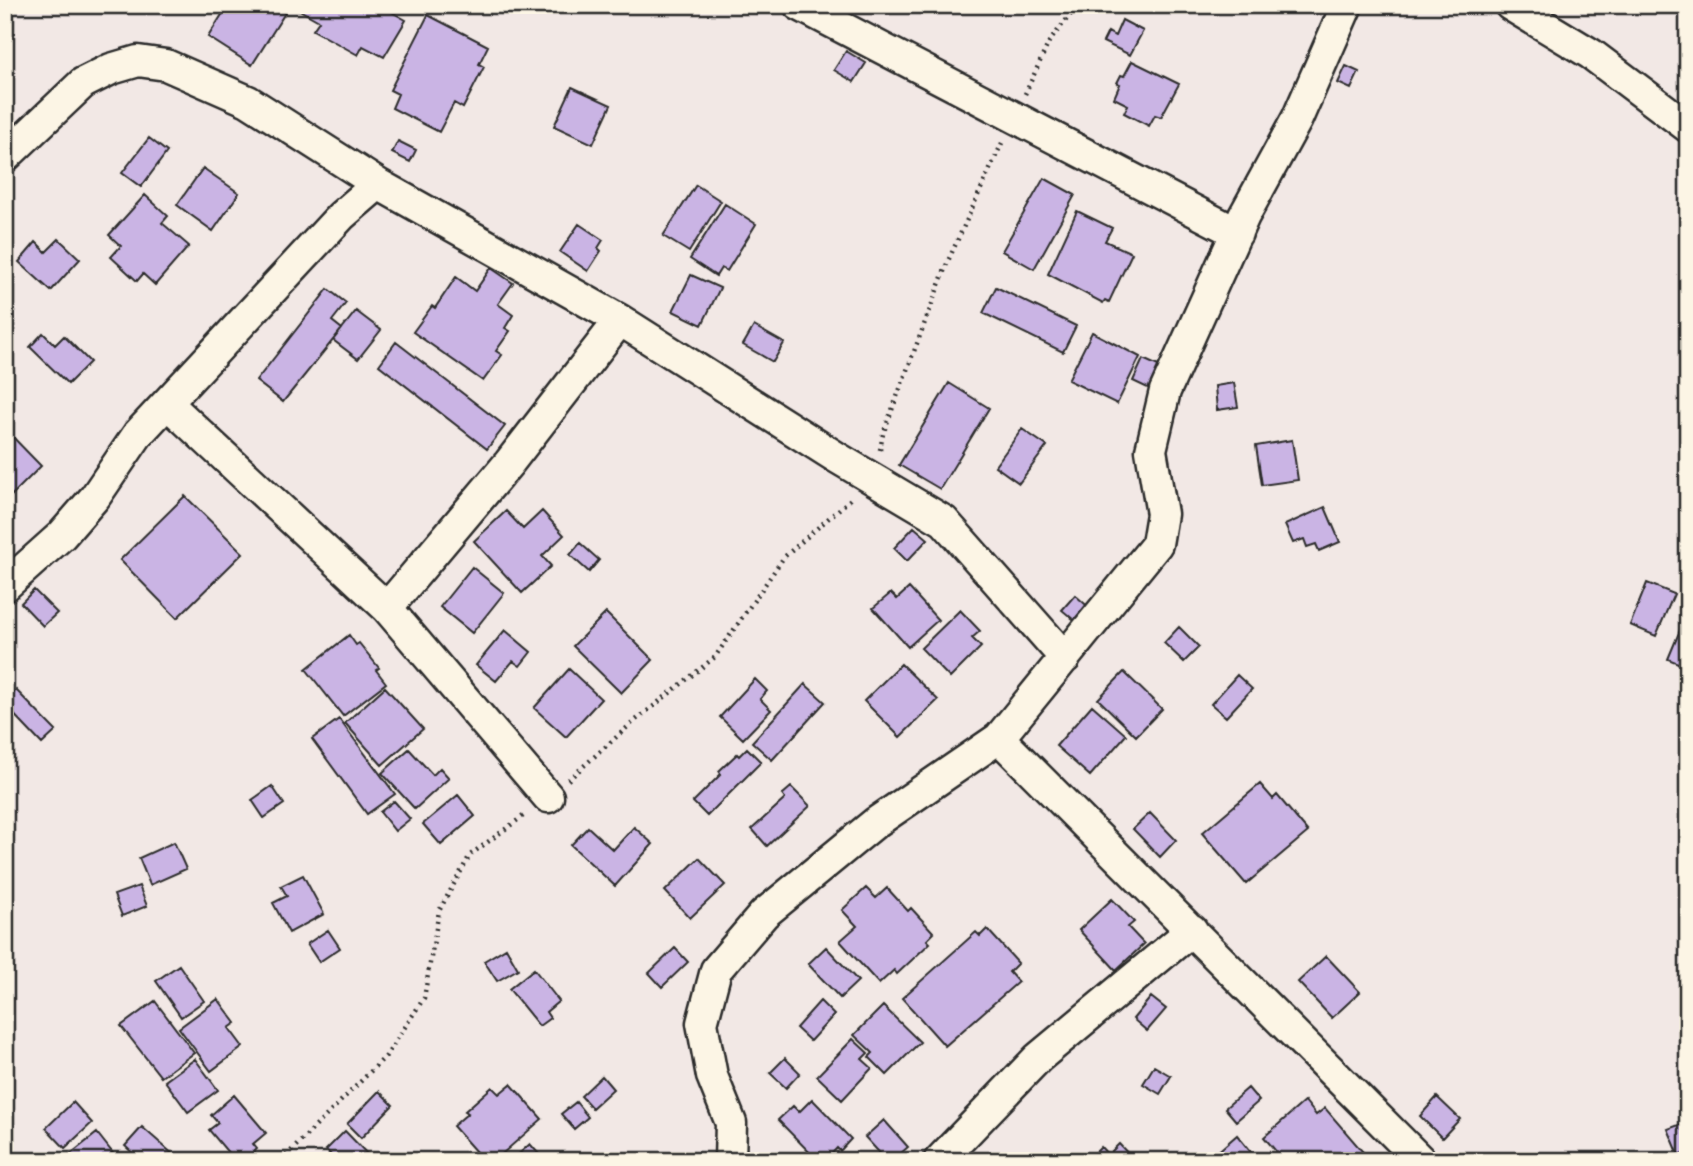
<svg xmlns="http://www.w3.org/2000/svg" width="1693" height="1166" font-family="Mali,sans-serif">
  <style>
    .building { fill: #cab4e4; stroke: #2b2b2b; stroke-width: 2 }
    .lines { fill: none; stroke-linecap: round; stroke-linejoin: round }
    .minor-casing { stroke: #2b2b2b; stroke-width: 35 }
    .path { stroke: #2b2b2b; stroke-width: 4.5; stroke-dasharray: 2 5; stroke-linecap: butt }
    .minor { stroke: #fcf5e5; stroke-width: 30 }
  </style>
  <rect width="100%" height="100%" fill="#f2e8e5"/>
  <filter id="ink" filterUnits="userSpaceOnUse"><feTurbulence type="fractalNoise" baseFrequency=".0143" numOctaves="2"/><feDisplacementMap in="SourceGraphic" scale="14" xChannelSelector="R" yChannelSelector="G"/><feConvolveMatrix kernelMatrix="1 2 1 2 8 2 1 2 1" color-interpolation-filters="sRGB"/></filter>
  <g filter="url(#ink)">
    <path class="building" d="M228 5H290L252 65 208 37Z
      M298 5H379L406 20 384 57 363 46 358 55 313 30 319 21 296 8Z
      M428 15 488 46 479 64 484 67 463 108 454 103 439 132 392 108 398 94 390 90Z
      M1122 20 1143 31 1130 55 1103 42 1108 32 1115 36Z
      M846 51 866 63 854 82 834 70Z
      M1132 61 1179 84 1161 117 1155 115 1149 126 1124 113 1128 105 1114 98 1120 84 1117 83 1121 75 1124 76Z
      M1346 66 1359 72 1351 89 1338 83Z
      M572 87 611 105 593 144 554 126Z
      M149 138 167 152 141 187 122 173Z
      M398 141 416 150 410 162 392 153Z
      M203 168 239 193 213 231 177 205Z
      M1044 178 1075 195 1034 269 1002 251Z
      M696 185 721 201 689 252 663 236Z
      M145 195 168 216 162 223 189 246 155 285 143 274 137 281 111 257 121 246 109 235Z
      M725 204 756 224 727 271 721 268 716 276 690 259Z
      M1077 211 1112 228 1105 241 1132 253 1109 302 1105 300 1103 303 1048 274Z
      M579 224 603 240 598 248 601 251 588 271 560 252Z
      M59 239 80 259 51 291 19 262 36 242 46 252Z
      M491 268 513 283 498 304 513 315 505 328 510 331 496 351 502 355 483 381 413 332 432 306 435 308 456 277 475 291Z
      M691 275 720 288 702 325 673 311Z
      M996 287 1076 326 1063 352 983 313Z
      M328 289 346 303 332 321 342 329 283 402 256 381Z
      M356 311 381 330 358 359 333 340Z
      M754 326 784 343 773 362 743 345Z
      M1092 332 1140 357 1117 404 1068 380Z
      M43 333 55 345 64 336 90 362 68 384 30 347Z
      M396 342 505 426 487 449 379 365Z
      M1143 359 1165 369 1154 391 1133 381Z
      M949 383 989 408 940 489 899 465Z
      M1234 383 1238 407 1217 410 1215 386Z
      M5 429 41 466 5 502Z
      M1022 429 1047 446 1019 483 995 466Z
      M1292 440 1298 480 1262 485 1256 446Z
      M185 496 243 553 177 618 120 560Z
      M1325 507 1340 542 1319 551 1316 544 1307 547 1304 539 1293 543 1285 525Z
      M506 511 523 529 542 511 564 535 542 556 551 566 522 593 474 541Z
      M914 527 928 539 907 561 894 548Z
      M580 543 599 560 589 572 570 555Z
      M472 567 504 593 472 633 440 607Z
      M1647 583 1674 594 1656 636 1630 625Z
      M909 588 938 620 908 647 873 608 891 593 897 599Z
      M34 590 57 613 43 626 21 603Z
      M1075 595 1093 611 1080 625 1062 610Z
      M960 610 980 631 972 638 981 647 950 678 921 648Z
      M1688 611V667L1668 659Z
      M606 613 653 660 621 693 573 646Z
      M1179 627 1199 647 1184 662 1164 643Z
      M505 630 531 652 520 666 513 661 496 681 476 665Z
      M349 635 356 645 359 643 379 668 376 670 386 683 343 716 306 669Z
      M901 664 938 700 900 737 864 701Z
      M569 669 601 699 566 737 534 708Z
      M1124 672 1162 709 1136 736 1098 699Z
      M1237 675 1252 689 1226 717 1211 704Z
      M755 679 767 691 760 699 771 710 743 739 720 717Z
      M805 684 825 702 772 760 752 742Z
      M385 687 423 729 382 765 345 723Z
      M16 690 56 731 42 744 5 705V700Z
      M1092 705 1126 735 1090 776 1056 746Z
      M339 719 395 794 367 814 312 739Z
      M747 748 761 762 707 816 693 802 721 774 719 771 737 754 739 756Z
      M409 749 433 775 440 768 449 778 415 809 382 773Z
      M1260 784 1273 799 1277 795 1308 832 1246 884 1202 833Z
      M272 786 284 804 264 818 252 800Z
      M791 787 810 806 767 846 752 829 785 799 782 795Z
      M458 795 475 816 441 845 423 824Z
      M394 801 410 819 395 831 380 812Z
      M1150 813 1176 840 1160 857 1133 829Z
      M588 827 613 850 634 827 653 844 615 886 571 845Z
      M174 842 186 869 150 885 139 858Z
      M699 858 725 885 690 918 665 891Z
      M303 875 324 914 289 933 273 903 287 896 281 886Z
      M139 886 147 906 122 916 114 895Z
      M866 888 876 898 887 888 908 911 911 908 934 933 927 940 930 943 897 974 894 970 879 984 840 941 857 926 842 910Z
      M1112 899 1134 922 1128 927 1144 944 1116 970 1079 930Z
      M987 929 1018 963 1009 972 1018 982 945 1046 902 998 976 932 980 936Z
      M328 930 340 948 319 962 307 944Z
      M826 947 858 981 840 998 808 964Z
      M506 948 518 969 497 981 484 961Z
      M675 948 688 962 662 987 649 973Z
      M1326 956 1360 992 1332 1018 1298 982Z
      M179 965 204 1001 181 1017 156 981Z
      M534 969 559 1001 546 1012 550 1018 539 1026 509 989Z
      M1151 997 1166 1009 1147 1031 1133 1019Z
      M218 999 236 1023 229 1028 243 1047 211 1071 179 1028Z
      M155 1001 194 1053 161 1077 121 1026Z
      M820 1001 834 1015 810 1041 796 1028Z
      M883 1006 920 1042 887 1075 869 1057 873 1053 854 1035Z
      M853 1039 868 1053 862 1059 872 1068 842 1100 817 1076Z
      M785 1058 800 1073 786 1088 770 1073Z
      M195 1059 218 1090 188 1112 165 1081Z
      M1154 1066 1171 1076 1160 1094 1143 1084Z
      M602 1076 613 1089 592 1108 581 1096Z
      M511 1084 542 1119 494 1161H484L453 1126 468 1113 465 1111 492 1087 499 1094Z
      M1248 1088 1259 1101 1236 1121 1225 1108Z
      M379 1091 393 1105 361 1138 347 1124Z
      M234 1095 266 1133 253 1144 257 1149 245 1161H235L209 1130 218 1123 211 1115Z
      M1437 1097 1460 1119 1442 1138 1420 1116Z
      M812 1099 851 1139 840 1151 837 1148 825 1161H818L778 1120 793 1106 799 1112Z
      M1305 1101 1316 1115 1325 1108 1369 1159 1284 1161 1264 1137Z
      M73 1102 92 1123 65 1148 46 1128Z
      M576 1102 588 1117 574 1129 561 1114Z
      M884 1120 908 1147 892 1161H887L865 1137Z
      M1684 1123 1688 1133V1151L1679 1155 1668 1129Z
      M142 1127 175 1156 170 1161H141L125 1146Z
      M345 1131 374 1161H337L326 1150Z
      M97 1133 119 1161H63V1160Z
      M1237 1135 1258 1161H1207Z
      M530 1144 545 1161H511Z
      M1119 1144 1135 1161H1087L1101 1147 1108 1155Z"/>
    <g class="lines">
      <g class="minor-casing">
        <path id="minor" d="M799 5 1237 233
          M1510 5 1591 54 1688 127
          M5 157 83 83 111 69 138 61 166 65 248 101 378 184 620 320 836 457 944 521 1065 658
          M167 403 387 608 548 797
          M5 586 62 535 95 497 138 434 341 216 378 184
          M387 608 509 463 620 320
          M999 738 1421 1161
          M730 1161 731 1123 712 1076 702 1023 716 970 764 914 875 823 999 738 1157 544 1162 514 1151 450 1165 391 1244 216 1297 119 1347 5
          M939 1161 1038 1058 1192 930"/>
      </g>
      <path class="path" d="M1025 94 1049 42 1078 5
        M880 450 883 434 948 261 1002 143
        M568 780 631 724 715 657 784 557 853 497
        M281 1161 386 1056 424 998 439 911 470 855 526 814"/>
      <use href="#minor" class="minor"/>
    </g>
  </g>
  <rect width="1693" height="1166" fill="none" stroke="#fcf5e5" stroke-width="28"/>
  <rect x="14" y="14" width="1665" height="1138" fill="none" stroke="#2b2b2b" stroke-width="2.5" filter="url(#ink)"/>
</svg>
